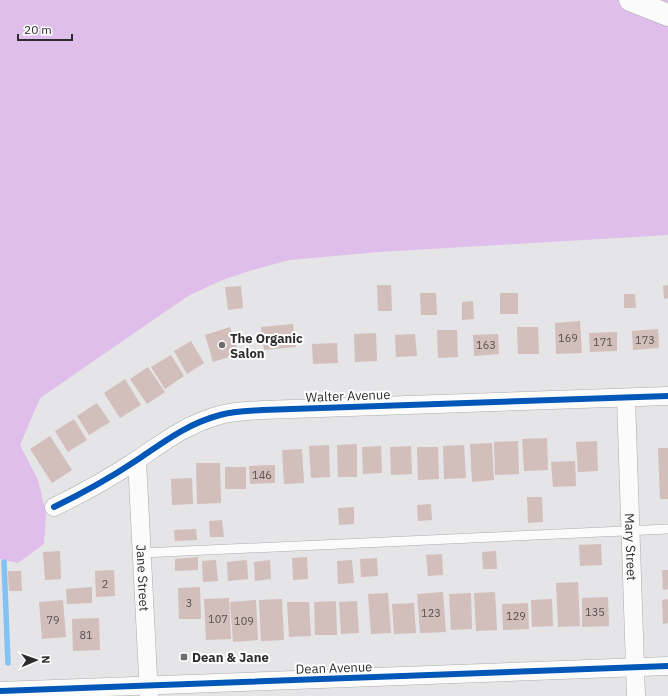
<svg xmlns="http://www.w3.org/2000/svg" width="668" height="696" font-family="'IBM Plex Sans',sans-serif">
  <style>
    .green { fill: #dfbeec }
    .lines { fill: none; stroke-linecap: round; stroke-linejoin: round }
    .stream { stroke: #83c2f2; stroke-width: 5.5 }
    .building { fill: #d2bebb }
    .lane-casing { stroke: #acacad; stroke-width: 10 }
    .street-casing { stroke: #acacad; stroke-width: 19 }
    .secondary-casing { stroke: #acacad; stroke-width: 23 }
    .lane { stroke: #fbfbfb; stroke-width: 9 }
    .street { stroke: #fbfbfb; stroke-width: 18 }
    .secondary { stroke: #fbfbfb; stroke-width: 22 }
    .cycleway-casing { stroke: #fff; stroke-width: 8 }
    .cycleway { stroke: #0057b8; stroke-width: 6 }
    .poi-dot { fill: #6d6c6e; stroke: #fff; stroke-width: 1.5 }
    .labels { text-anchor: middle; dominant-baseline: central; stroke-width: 4; stroke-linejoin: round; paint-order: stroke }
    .number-label { font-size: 11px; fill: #565050 }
    .poi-label { font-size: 13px; font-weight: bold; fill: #2d2c2d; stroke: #fff; text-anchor: start }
    .street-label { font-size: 13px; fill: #2d2c2d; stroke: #fff }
  </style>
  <rect width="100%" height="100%" fill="#e5e4e6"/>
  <path class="green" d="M0 0H668V235L379 252 289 260 246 272 220 281 188 296 40 398 20 445 38 480 46 513 44 544 18 563 0 559Z"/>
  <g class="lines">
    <path class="stream" d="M4 562 8 663"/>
  </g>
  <path class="building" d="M377 285H391L392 311H378Z
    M668 285V298L664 299 663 286Z
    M241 286 243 308 228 310 225 287Z
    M420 293H436L437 315H421Z
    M500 293H518V314H500Z
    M624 294H635L636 308H624Z
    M473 301 474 319 462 320V302Z
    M580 321 582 353 556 354 555 323Z
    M293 324 296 347 264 350 261 327Z
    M230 327 239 354 213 362 205 335Z
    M517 327H538L539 354H518Z
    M658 329 659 348 633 350 632 331Z
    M437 330H457L458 357 438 358Z
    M617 332V351L590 352 589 333Z
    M376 333 377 361 355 362 354 334Z
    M415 334 417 356 396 357 395 335Z
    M498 334 499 354 474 356 473 335Z
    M191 341 204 363 187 374 174 351Z
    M337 343 338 363 313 364 312 344Z
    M171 355 184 376 165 389 151 367Z
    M148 367 165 392 147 404 130 379Z
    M125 379 141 405 120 418 104 393Z
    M97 403 110 422 89 435 77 416Z
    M74 419 87 440 68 452 55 431Z
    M50 436 72 470 52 483 30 449Z
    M547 438 548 470 524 471 522 439Z
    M518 441 519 474 495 475 494 442Z
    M597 441 598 471 578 472 576 442Z
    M492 443 494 480 472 482 470 444Z
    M357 444V477H338L337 445Z
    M329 445 330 477 311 478 309 446Z
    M464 445 466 478 444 479 443 446Z
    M381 446 382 473 363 474 362 447Z
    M411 446 412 474 391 475 390 447Z
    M417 447H438L439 479 418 480Z
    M658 448H668V499H660Z
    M302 449 304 483 284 484 282 450Z
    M575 461 576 486 553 487 551 462Z
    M196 463H220L221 503 197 504Z
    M275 465V483L250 484 249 466Z
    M225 467H246V489H225Z
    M192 478 193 504 172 505 171 479Z
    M527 497H542L543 522 528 523Z
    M431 504 432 520 418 521 417 505Z
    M354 507V524L339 525 338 508Z
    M222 520 224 537H210L209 521Z
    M196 529 197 540 175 541 174 530Z
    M601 544 602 565 580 566 579 545Z
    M60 551 61 579 45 580 43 552Z
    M496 551 497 569H483L482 552Z
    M442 554 443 575 428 576 426 555Z
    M198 557V570L175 571V559Z
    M307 557 308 579 293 580 292 558Z
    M377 558 378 576 361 577 360 559Z
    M216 560 218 581 203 582 202 561Z
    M247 560 248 579 228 581 227 562Z
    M270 560 271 579 255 581 254 562Z
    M352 560 354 583 338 584 337 561Z
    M114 570 115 596 96 597 95 571Z
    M662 570H668V589L663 590Z
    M8 571H21L22 591H9Z
    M578 582 580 626 558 627 556 583Z
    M92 587V603L67 604 66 589Z
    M200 587 201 619H179L178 588Z
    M443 592 446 632 420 633 417 594Z
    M495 592 497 630 476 631 474 593Z
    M388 593 391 633 371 634 368 594Z
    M471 593 472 629 451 630 449 594Z
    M608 597 609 626 582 627V598Z
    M229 598 231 639 206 640 204 599Z
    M282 599 284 640 261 641 259 600Z
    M552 599 553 626 532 627 531 600Z
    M668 599V623L663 624 662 600Z
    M63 600 66 637 42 639 39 602Z
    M256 600 258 640 233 642 230 602Z
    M336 601 337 635H315L314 602Z
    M357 601 359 633 341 634 339 602Z
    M287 602H309L311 636 289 637Z
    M414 603 416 633 394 634 392 604Z
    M528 603 529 629 503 630 502 604Z
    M99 618 100 650 73 651 72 619Z"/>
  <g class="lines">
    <g class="lane-casing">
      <path id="lane" d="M142 553 668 529"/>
    </g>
    <g class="street-casing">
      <g id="street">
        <path id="s1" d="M626 398 636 696"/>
        <path id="s2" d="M137 460 149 696"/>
        <path d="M54 507C83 493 110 478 137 460 165 441 187 424 220 415 234 411 249 411 263 410L668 396"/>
        <path d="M0 691 668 666"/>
      </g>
    </g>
    <g class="secondary-casing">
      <path id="secondary" d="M630 0 668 15"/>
    </g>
    <use href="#lane" class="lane"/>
    <use href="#street" class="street"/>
    <use href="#secondary" class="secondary"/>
    <g class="cycleway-casing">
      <path id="cycleway" d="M54 507C83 493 110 478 137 460 165 441 187 424 220 415 234 411 249 411 263 410L668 396
        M0 691 668 666"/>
    </g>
    <use href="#cycleway" class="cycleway"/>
  </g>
  <g class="poi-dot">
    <circle cx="222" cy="345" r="4"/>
    <rect x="180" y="653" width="8" height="8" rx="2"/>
  </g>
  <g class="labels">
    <g class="number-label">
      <text x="568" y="338">169</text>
      <text x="645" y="340">173</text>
      <text x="603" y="342">171</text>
      <text x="486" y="345">163</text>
      <text x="262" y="475">146</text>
      <text x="105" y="584">2</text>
      <text x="189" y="603">3</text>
      <text x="595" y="612">135</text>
      <text x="431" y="613">123</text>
      <text x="516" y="616">129</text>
      <text x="218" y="619">107</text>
      <text x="53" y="620">79</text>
      <text x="244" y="621">109</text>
      <text x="86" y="635">81</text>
    </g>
    <g class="poi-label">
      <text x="230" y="338">The Organic<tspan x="230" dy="15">Salon</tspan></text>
      <text x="192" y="657">Dean &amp; Jane</text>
    </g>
    <g class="street-label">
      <text transform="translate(348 396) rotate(-2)">Walter Avenue</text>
      <text stroke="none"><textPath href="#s1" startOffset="149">Mary Street</textPath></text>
      <text stroke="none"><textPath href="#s2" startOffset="118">Jane Street</textPath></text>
      <text transform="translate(334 668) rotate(-2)">Dean Avenue</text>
    </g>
  </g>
  <g transform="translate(36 660) rotate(88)" stroke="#ffffff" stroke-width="3" paint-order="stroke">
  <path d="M0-3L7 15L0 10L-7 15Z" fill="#2d2c2d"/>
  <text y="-6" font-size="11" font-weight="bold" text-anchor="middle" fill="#2d2c2d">N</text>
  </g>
  <path d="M18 34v6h54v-6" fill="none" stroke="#2d2c2d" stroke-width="2"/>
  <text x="24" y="34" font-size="12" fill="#2d2c2d" stroke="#ffffff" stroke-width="3" paint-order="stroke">20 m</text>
</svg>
